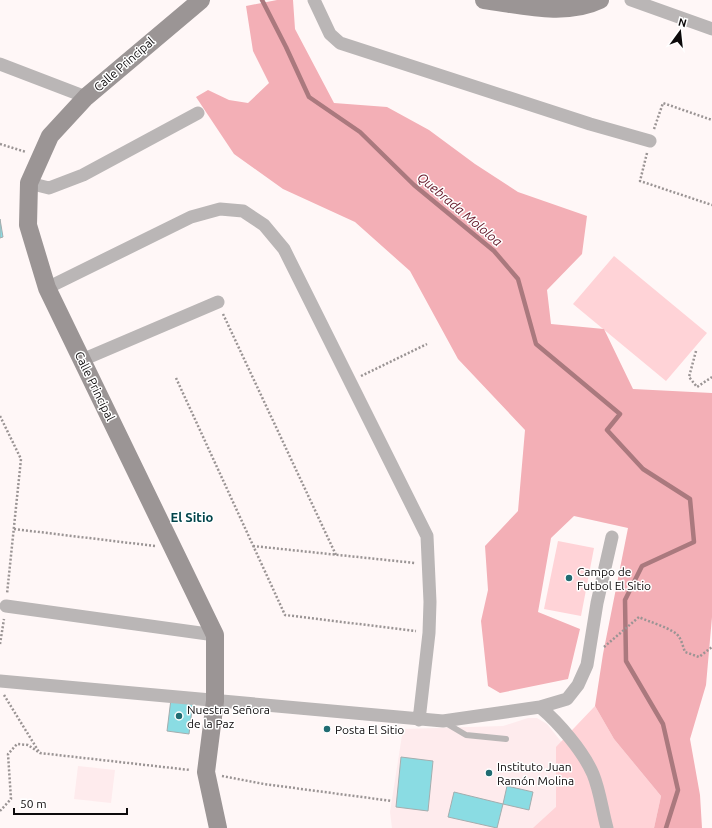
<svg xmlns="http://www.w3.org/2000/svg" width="712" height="828" font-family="Ubuntu,sans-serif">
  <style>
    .built { fill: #feebed }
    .green { fill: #ffd3d7 }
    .forest { fill: #f3afb6 }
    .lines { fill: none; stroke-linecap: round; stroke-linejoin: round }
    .stream { stroke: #aa797e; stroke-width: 4.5 }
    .building { fill: #8adce3; stroke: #a4adae }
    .path { stroke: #9a9494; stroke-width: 2.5; stroke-dasharray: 2 2; stroke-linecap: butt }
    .lane { stroke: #bab6b6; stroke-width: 6 }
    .street { stroke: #bab6b6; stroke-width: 13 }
    .secondary { stroke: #9b9595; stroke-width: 18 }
    .poi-dot { fill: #206c72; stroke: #fff; stroke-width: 1.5 }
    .labels { text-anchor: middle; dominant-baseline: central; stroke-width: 3; stroke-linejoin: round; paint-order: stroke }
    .street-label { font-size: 12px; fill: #0d0a0b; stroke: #fff }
    .poi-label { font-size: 12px; fill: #0d0a0b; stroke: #fff; text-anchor: start }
    .water-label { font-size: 13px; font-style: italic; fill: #651728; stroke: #fff }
    .neighbourhood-label { font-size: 13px; font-weight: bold; fill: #02454b; stroke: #fff }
  </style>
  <rect width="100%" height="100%" fill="#fff7f7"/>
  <path class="built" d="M528 718H537L547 724 576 760 596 828H392L390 812 403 729 503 726Z
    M78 766 115 770 111 803 74 799Z"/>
  <path class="green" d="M614 256 707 333 666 381 573 304Z
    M558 541 594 548 581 616 544 609Z
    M595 706 614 739 661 796 654 828H533L556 807V747Z"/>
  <path class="forest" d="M277 0H293L295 29 334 103 387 107 429 130 475 164 518 192 587 216 582 254 547 290 551 324 604 329 633 389 712 393V617L706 685 690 739 700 795 702 828H654L661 796 614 739 595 706 603 654 628 528 574 516 551 538 538 612 580 629 568 679 500 693 488 686 481 621 488 590 485 546 518 511 525 430 458 359 410 271 355 222 283 189 234 154 196 97 208 90 229 100 248 103 269 83 253 51 246 6Z"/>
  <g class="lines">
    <path class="stream" d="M262 0 286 47 309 97 360 132 414 185 494 251 518 279 536 344 620 414 607 430 643 469 690 499 694 542 642 566 625 600 626 661 663 724 678 790 666 828"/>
  </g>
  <path class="building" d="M0 219 3 237 0 238Z
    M171 699 193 702 189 734 167 731Z
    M401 757 433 761 428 811 396 807Z
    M507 786 533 792 529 810 503 804Z
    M454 792 503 804 497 828 448 817Z"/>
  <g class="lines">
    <path class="path" d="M654 129 663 103 712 120
      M0 144 26 152
      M647 153 640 181 712 205
      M223 314 336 555
      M696 351 689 377 697 387 712 377
      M361 376 427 344
      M176 378 285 615 416 631
      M0 416 21 459 7 594
      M14 529 155 546
      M253 546 415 563
      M0 644 4 619
      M604 647 639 617C649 622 675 629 679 637 682 641 683 647 685 652L699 657 712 647
      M4 695 39 752
      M222 776 264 784 392 801
      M0 811 11 799 8 754 17 744 28 745 40 753 190 770"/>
    <path class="lane" d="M444 722 466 735 506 739"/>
    <path class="street" d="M314 0 330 34 340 43 590 124 650 141
      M631 0 712 29
      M0 64 86 97
      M29 183 49 188 83 175 198 113
      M47 288 191 217 220 209 243 211 264 225 284 249 427 536 430 602 429 633 419 720
      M82 360 218 302
      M6 606 215 635
      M0 681 443 721 540 707 567 699 578 685 587 665 597 603 612 537
      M540 707C559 723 583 751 593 774 600 791 602 810 607 828"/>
    <path class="secondary" d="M201 0 86 97 50 136 29 183 28 225 47 288 215 635V701L206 772 218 828
      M484 0C521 5 565 17 600 0"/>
  </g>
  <g class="poi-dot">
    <circle cx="569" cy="578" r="4"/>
    <circle cx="179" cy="716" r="4"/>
    <circle cx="327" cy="729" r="4"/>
    <circle cx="489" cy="773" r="4"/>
  </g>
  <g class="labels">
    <g class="street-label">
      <text transform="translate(124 64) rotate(-41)">Calle Principal</text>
      <text transform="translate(95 386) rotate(64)">Calle Principal</text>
    </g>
    <g class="poi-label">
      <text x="577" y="571">Campo de<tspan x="577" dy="14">Futbol El Sitio</tspan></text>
      <text x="187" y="709">Nuestra Señora<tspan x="187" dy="14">de la Paz</tspan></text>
      <text x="335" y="729">Posta El Sitio</text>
      <text x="497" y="766">Instituto Juan<tspan x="497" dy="14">Ramón Molina</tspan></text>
    </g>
    <g class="water-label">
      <text transform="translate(460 209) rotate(40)">Quebrada Mololoa</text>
    </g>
    <g class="neighbourhood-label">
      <text x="192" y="517">El Sitio</text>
    </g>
  </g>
  <g transform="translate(680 32) rotate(15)" stroke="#ffffff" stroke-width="3" paint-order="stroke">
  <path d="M0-3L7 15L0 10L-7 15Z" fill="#0d0a0b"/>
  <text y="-6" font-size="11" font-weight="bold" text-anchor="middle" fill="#0d0a0b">N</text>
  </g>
  <path d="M14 808v6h113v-6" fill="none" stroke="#0d0a0b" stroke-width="2"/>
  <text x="20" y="808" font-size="12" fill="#0d0a0b" stroke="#ffffff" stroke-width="3" paint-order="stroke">50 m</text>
</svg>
